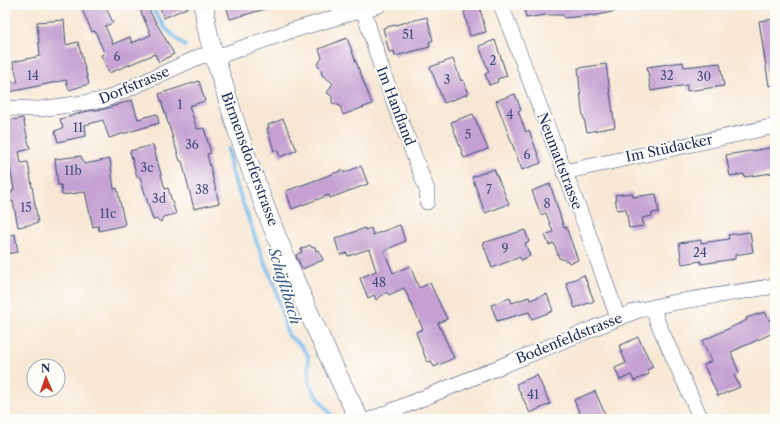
<svg xmlns="http://www.w3.org/2000/svg" width="780" height="424" font-family="'Libre Caslon Text',serif">
  <style>
    .lines { fill: none; stroke-linecap: round; stroke-linejoin: round }
    .stream { stroke: #78bcee; stroke-width: 4 }
    .building { fill: #c4a1d2 }
    .minor-casing { stroke: #3c4b70; stroke-width: 16 }
    .major-casing { stroke: #3c4b70; stroke-width: 20 }
    .minor { stroke: #fff; stroke-width: 15 }
    .major { stroke: #fff; stroke-width: 19 }
    .labels { text-anchor: middle; dominant-baseline: central; stroke-width: 4; stroke-linejoin: round; paint-order: stroke }
    .number-label { font-size: 12px; fill: #454c7b }
    .street-label { font-size: 14px; fill: #1b2f5e; stroke: #fdfcf7 }
    .water-label { font-size: 15px; font-style: italic; fill: #375989; stroke: #fdfcf7 }
  </style>
  <rect width="100%" height="100%" fill="#fdfcf7"/>
  <filter id="ink" filterUnits="userSpaceOnUse"><feTurbulence type="fractalNoise" baseFrequency=".025" numOctaves="2"/><feDisplacementMap in="SourceGraphic" scale="8" xChannelSelector="R" yChannelSelector="G"/><feConvolveMatrix kernelMatrix="1 2 1 2 8 2 1 2 1" color-interpolation-filters="sRGB"/></filter>
  <filter id="wash" filterUnits="userSpaceOnUse"><feTurbulence type="fractalNoise" baseFrequency=".012" numOctaves="4" result="noise"/><feDisplacementMap in="SourceGraphic" scale="16" xChannelSelector="R" yChannelSelector="G"/><feGaussianBlur stdDeviation="0.9" result="paint"/><feColorMatrix in="noise" values="0 0 0 0 0 0 0 0 0 0 0 0 0 0 0 0 0 1.4 0 .05"/><feComposite in="paint" operator="in"/></filter>
  <g filter="url(#wash)">
    <rect width="100%" height="100%" fill="#f7e8d5"/>
    <g class="lines">
      <path class="stream" d="M150 5 165 28 185 46
        M228 149 231 170 261 254 275 286 288 335 300 345 308 355 309 382 314 392 334 419"/>
    </g>
    <g id="blocks">
      <path class="building" d="M80 5H105L113 23 105 26 113 44 130 37 132 43 151 35 138 5H146L174 54 159 62 155 54 109 73 101 55 104 54 103 50 95 31 92 32Z
        M159 5H193L164 18Z
        M226 5H268L269 8 230 19Z
        M470 5H479L486 32 470 36 464 12 466 11 465 7Z
        M524 5H617V11L593 16 592 15 564 18 563 15H545L526 18Z
        M427 17 433 40 429 42 430 47 395 56 394 51 389 52 383 28Z
        M775 19V85L769 86 759 21Z
        M64 20 66 45 78 42 89 84 69 90 66 80 5 93V82H18L13 62 40 56 37 22Z
        M347 38 372 104 343 115 340 106 332 103V96L327 93 333 83 322 75 321 69 317 65 322 58 319 49Z
        M495 40 507 76 497 79 498 82 489 85 485 74 489 72 479 46Z
        M453 59 461 81 463 80 468 94 444 103 430 67Z
        M683 62 684 67 720 63 724 86 687 91V85L651 91 647 67Z
        M606 64 615 127 587 132 582 111 578 68Z
        M199 81 205 101 189 106 197 129 204 128 211 153 207 154 219 203 194 209 182 161H180L159 94Z
        M515 94 521 110 518 111 526 132 529 130 541 163 522 170 496 101Z
        M132 100 138 119 157 114 159 123 109 138 103 120 85 125 86 136 58 142 55 131 63 128 60 119 88 111 105 109Z
        M473 114 488 149 464 158 451 122Z
        M23 118 30 149 19 152 21 163 28 162 38 223 18 227 13 201 5 202 14 189 5 140V121Z
        M283 119 297 150 280 157 277 149 274 151 267 128H269L268 125Z
        M153 145 165 189 168 188 176 214 163 217 161 222 157 219 153 220 140 177H137L130 151Z
        M775 147V169L772 170V173L744 177V174L730 176 726 155Z
        M81 156 84 164 110 159 114 189 117 188 125 225 99 231 98 226 93 227 85 192 62 195 61 185H58L55 159Z
        M361 166 368 184 330 198 329 195 292 209 286 191 343 170 344 173Z
        M494 169 509 204 485 213 472 177Z
        M550 184 564 228 566 227 578 260 569 263 568 261 559 258 554 243 549 245 545 235 553 232 546 213 541 215 532 191Z
        M632 193 633 197 656 194 659 212 652 213V216L642 218 644 226 629 228 626 209 617 210 615 195Z
        M400 225 405 241 384 251 393 273 410 266 419 288 430 283 447 319 438 323 454 358 434 367 431 361 427 362 418 338 416 332 423 329 404 288 389 295 387 292 376 300 374 295 368 298 360 278 376 271 369 249 348 256 347 253 340 255 335 239 365 228V230L371 228 373 235Z
        M525 230 529 242 525 243 530 256 521 260 520 257 492 268 483 243Z
        M750 232 753 252 735 255V259L701 264V261L682 264 679 243 701 240V243L729 239 728 235Z
        M15 234 18 252 5 254V236Z
        M310 245 312 248 315 247 316 251 318 250 323 260 302 269 296 255 302 252 301 249Z
        M584 275 594 301 575 308 566 283Z
        M547 294 553 311 532 319 529 312 497 321 491 305 510 298 512 303 529 297 530 300Z
        M765 312 769 320 775 318V332L731 352 739 373 734 375 740 387 718 396 704 365 711 361 702 341 747 320 746 318Z
        M638 337 653 367 647 370 649 374 634 381 631 375 620 380 615 368 626 363 619 346Z
        M537 375 550 404 530 413 516 384Z
        M595 391 607 419H582L574 400Z"/>
    </g>
  </g>
  <g filter="url(#ink)">
    <use href="#blocks" fill-opacity="0" stroke="#3c4b70" stroke-width="1"/>
    <g class="lines">
      <g class="minor-casing">
        <path id="minor" d="M501 5 588 233 618 318
          M363 9 383 73 427 190V202
          M5 108 40 109 104 100 201 56 225 54 290 31 379 5
          M564 172 775 126
          M653 307 657 321 701 419
          M372 419 636 311 671 303 775 286"/>
      </g>
      <g class="major-casing">
        <path id="major" d="M204 5C206 37 217 62 226 93 259 205 307 314 359 419"/>
      </g>
      <use href="#minor" class="minor"/>
      <use href="#major" class="major"/>
    </g>
  </g>
  <g class="labels">
    <g class="number-label">
      <text x="408" y="34">51</text>
      <text x="117" y="56">6</text>
      <text x="493" y="60">2</text>
      <text x="33" y="75">14</text>
      <text x="667" y="75">32</text>
      <text x="704" y="76">30</text>
      <text x="447" y="79">3</text>
      <text x="180" y="104">1</text>
      <text x="510" y="114">4</text>
      <text x="78" y="127">11</text>
      <text x="468" y="134">5</text>
      <text x="192" y="144">36</text>
      <text x="527" y="154">6</text>
      <text x="147" y="167">3c</text>
      <text x="73" y="170">11b</text>
      <text x="202" y="189">38</text>
      <text x="489" y="189">7</text>
      <text x="159" y="198">3d</text>
      <text x="547" y="203">8</text>
      <text x="26" y="207">15</text>
      <text x="108" y="213">11c</text>
      <text x="505" y="248">9</text>
      <text x="700" y="252">24</text>
      <text x="379" y="282">48</text>
      <text x="533" y="394">41</text>
    </g>
    <g class="street-label">
      <text transform="translate(134 85) rotate(-23)">Dorfstrasse</text>
      <text transform="translate(396 106) rotate(69)">Im Hanfland</text>
      <text transform="translate(669 148) rotate(-12)">Im Stüdacker</text>
      <text transform="translate(250 159) rotate(70)">Birmensdorferstrasse</text>
      <text transform="translate(560 161) rotate(69)">Neumattstrasse</text>
      <text transform="translate(569 338) rotate(-22)">Bodenfeldstrasse</text>
    </g>
    <g class="water-label">
      <text transform="translate(285 286) rotate(73)">Schäflibach</text>
    </g>
  </g>
  <rect width="780" height="424" fill="none" stroke="#fdfcf7" stroke-width="20"/>
  <g transform="translate(46 378) rotate(358)"><circle r="19" fill="#fdfcf7" stroke="#a3aaba"/>
  <path d="M0-3L7 15L0 10L-7 15Z" fill="#c8321e"/>
  <text y="-6" font-size="11" font-weight="bold" text-anchor="middle" fill="#1b2f5e">N</text>
  </g>
</svg>
